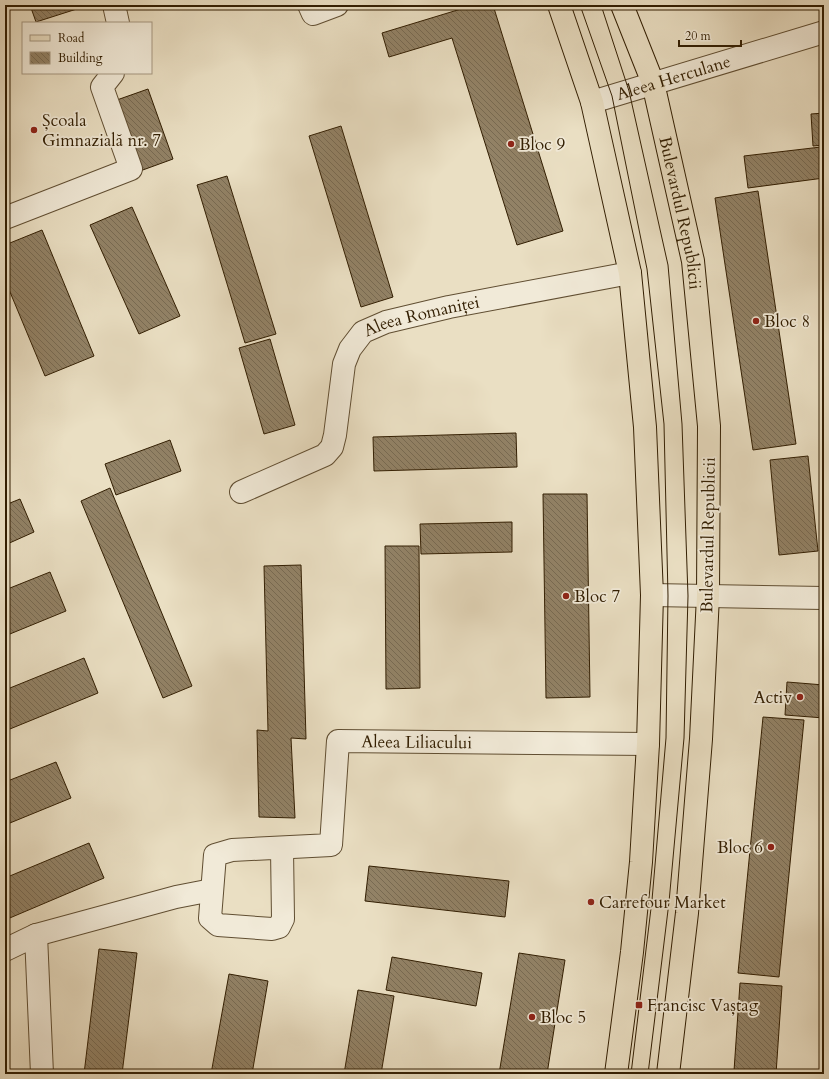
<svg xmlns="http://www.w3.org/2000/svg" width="829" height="1079" font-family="Cardo,serif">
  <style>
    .building { fill: url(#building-back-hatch); stroke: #321e02 }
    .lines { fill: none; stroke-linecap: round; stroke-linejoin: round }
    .minor-casing { stroke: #604e32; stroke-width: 24 }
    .major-casing { stroke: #321e02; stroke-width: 24 }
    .minor { stroke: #f1ead8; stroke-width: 22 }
    .major { stroke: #eadfc3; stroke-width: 22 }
    .tram { stroke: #321e02; stroke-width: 1 }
    .poi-dot { fill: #8f2418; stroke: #f1ead8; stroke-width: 1.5 }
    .labels { text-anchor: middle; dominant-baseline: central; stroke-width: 3.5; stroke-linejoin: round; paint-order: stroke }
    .street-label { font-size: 17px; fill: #321e02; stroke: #f1ead8 }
    .poi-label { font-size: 17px; fill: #321e02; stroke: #f1ead8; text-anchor: start }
  </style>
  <defs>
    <pattern id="building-back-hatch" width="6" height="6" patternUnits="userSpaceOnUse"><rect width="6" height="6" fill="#928266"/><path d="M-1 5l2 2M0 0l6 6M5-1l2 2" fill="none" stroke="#786a52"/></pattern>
  </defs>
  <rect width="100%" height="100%" fill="#eadfc3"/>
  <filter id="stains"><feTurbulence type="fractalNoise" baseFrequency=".005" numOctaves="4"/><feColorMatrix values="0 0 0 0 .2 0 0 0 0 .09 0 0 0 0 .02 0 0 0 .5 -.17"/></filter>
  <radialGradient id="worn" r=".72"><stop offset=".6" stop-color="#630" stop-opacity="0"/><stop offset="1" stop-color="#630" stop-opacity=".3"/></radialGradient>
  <path class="building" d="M30 5H82L83 7 36 22Z
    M474 5H493L563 231 517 245 452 38 389 57 382 33Z
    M148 89 173 159 140 171 114 101Z
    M824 113V145L813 146 811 114Z
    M341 126 393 297 361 307 309 136Z
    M821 147 824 178 748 188 744 156Z
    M227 176 276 334 245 343 197 185Z
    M758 191 796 444 753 450 715 198Z
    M132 207 180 316 139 334 90 225Z
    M42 230 94 356 45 376 5 280V245Z
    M270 339 295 425 264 434 239 348Z
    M516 433 517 467 374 471 373 437Z
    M170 440 181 471 116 495 105 464Z
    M808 456 818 551 779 555 770 460Z
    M110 488 192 686 163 698 81 501Z
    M543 494H587L590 697 546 698Z
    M20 499 34 532 5 545V505Z
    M512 522V552L421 554 420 524Z
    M385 546H419L420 688 386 689Z
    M301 565 306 739 291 738 295 818 259 817 257 730 268 731 264 566Z
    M50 572 66 611 5 636V590Z
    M84 658 98 693 5 731V690Z
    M787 682 824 685V718L785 715Z
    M763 717 804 720 779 977 738 973Z
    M56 762 71 798 5 825V782Z
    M89 843 104 878 5 920V878Z
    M369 866 509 881 505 917 365 901Z
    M99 949 137 953 122 1074H84Z
    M519 953 565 960 547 1074H499Z
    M392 957 482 973 476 1006 386 990Z
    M229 974 268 981 252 1074H211Z
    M740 983 782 986 776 1074 734 1071Z
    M358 990 394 996 381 1074H344Z"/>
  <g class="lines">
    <g class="minor-casing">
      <g id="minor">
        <path d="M114 5 118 23"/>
        <path d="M309 5 313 14 337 5"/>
        <path id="s1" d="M592 102 824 32"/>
        <path d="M5 218 131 169 102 87 113 73"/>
        <path id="s2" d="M241 492 325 455 332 447 335 435 344 364 350 349 363 332 386 322 449 307 630 273"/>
        <path d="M652 595 824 598"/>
        <path id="s3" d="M282 849 283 919 279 927 272 929 218 925 210 918 215 855 232 850 331 845 338 741 648 744"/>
        <path d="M36 935 176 897 212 890"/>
        <path d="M5 950 36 935 42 1074"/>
      </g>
    </g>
    <g class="major-casing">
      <g id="major">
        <path d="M559 5 592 102 630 273 645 427 652 595 648 744 641 862 632 952 616 1074"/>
        <path id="s4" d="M622 5 653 83 693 261 709 426 708 596 701 739 687 913 668 1074"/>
      </g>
    </g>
    <use href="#minor" class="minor"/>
    <use href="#major" class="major"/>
    <path class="tram" d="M580 5 612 96 647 269 664 424 668 596 666 738 652 900 631 1074
      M601 5 629 91 668 265 682 424 688 596 684 738 669 902 648 1074"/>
  </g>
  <g class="poi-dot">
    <circle cx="34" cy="130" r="4"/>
    <circle cx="511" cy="144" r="4"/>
    <circle cx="756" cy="321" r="4"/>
    <circle cx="566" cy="596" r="4"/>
    <circle cx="800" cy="697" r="4"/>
    <circle cx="771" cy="847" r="4"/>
    <circle cx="591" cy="902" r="4"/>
    <rect x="635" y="1001" width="8" height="8" rx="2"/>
    <circle cx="532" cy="1017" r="4"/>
  </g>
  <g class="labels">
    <g class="street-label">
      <text stroke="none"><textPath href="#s1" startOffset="85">Aleea Herculane</textPath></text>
      <text stroke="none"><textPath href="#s4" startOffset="217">Bulevardul Republicii</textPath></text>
      <text stroke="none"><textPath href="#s2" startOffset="285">Aleea Romaniței</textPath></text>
      <text transform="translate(708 535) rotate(-89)">Bulevardul Republicii</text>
      <text stroke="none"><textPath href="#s3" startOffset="514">Aleea Liliacului</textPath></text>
    </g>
    <g class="poi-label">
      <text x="42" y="120">Școala<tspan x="42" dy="20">Gimnazială nr. 7</tspan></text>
      <text x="519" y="144">Bloc 9</text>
      <text x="764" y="321">Bloc 8</text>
      <text x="574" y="596">Bloc 7</text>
      <text x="792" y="697" text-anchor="end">Activ</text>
      <text x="763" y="847" text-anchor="end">Bloc 6</text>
      <text x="599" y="902">Carrefour Market</text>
      <text x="647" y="1005">Francisc Vaștag</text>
      <text x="540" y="1017">Bloc 5</text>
    </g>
  </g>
  <rect width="829" height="1079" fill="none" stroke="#eadfc3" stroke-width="20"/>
  <rect x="6" y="6" width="817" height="1067" fill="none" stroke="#321e02" stroke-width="2"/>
  <rect x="10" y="10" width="809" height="1059" fill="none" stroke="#321e02"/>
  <rect x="22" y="22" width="130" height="52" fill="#f1ead8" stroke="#a59882"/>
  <rect x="30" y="35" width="20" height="6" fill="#eadfc3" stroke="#a59882"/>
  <text x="58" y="42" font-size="12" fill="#321e02">Road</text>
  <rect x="30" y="52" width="20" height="12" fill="url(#building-back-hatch)" stroke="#a59882"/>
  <text x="58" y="62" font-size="12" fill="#321e02">Building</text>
  <path d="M679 40v6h62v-6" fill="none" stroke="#321e02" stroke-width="2"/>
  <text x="685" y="40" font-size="12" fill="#321e02" stroke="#f1ead8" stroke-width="3" paint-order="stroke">20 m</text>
  <rect width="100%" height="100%" filter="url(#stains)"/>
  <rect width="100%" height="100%" fill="url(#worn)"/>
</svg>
